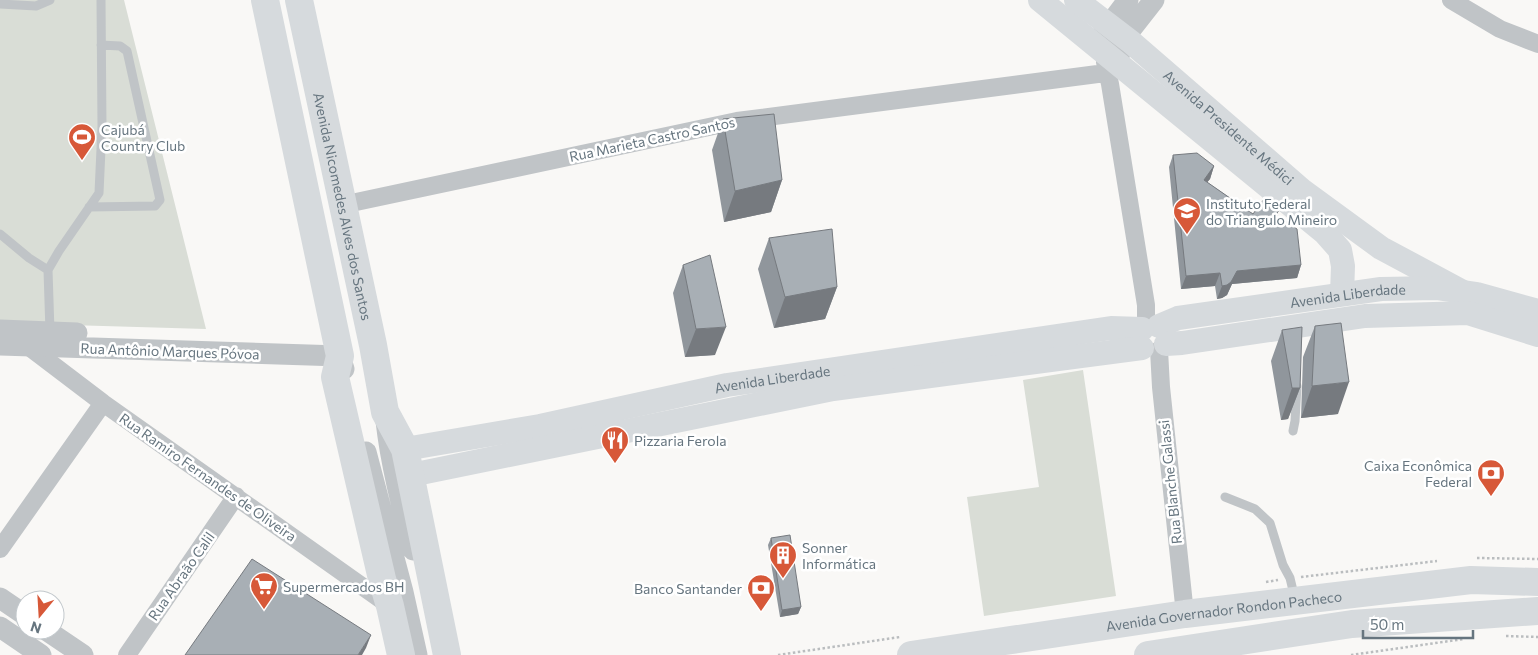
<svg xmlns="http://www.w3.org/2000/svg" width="1538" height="655" font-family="Commissioner,sans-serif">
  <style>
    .green { fill: #d9ddd6 }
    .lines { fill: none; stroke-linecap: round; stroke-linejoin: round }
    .path { stroke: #babdbf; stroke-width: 2.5; stroke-dasharray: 2.5 2.5; stroke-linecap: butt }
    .service { stroke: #c0c4c7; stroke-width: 9 }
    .minor { stroke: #c0c4c7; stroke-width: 18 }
    .tertiary { stroke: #c0c4c7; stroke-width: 21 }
    .secondary { stroke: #d6dadd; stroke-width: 24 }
    .primary { stroke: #d6dadd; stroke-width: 28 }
    .wall { fill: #90969c }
    .shaded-wall { fill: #767a7f }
    .building { fill: #a8afb5; stroke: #767a7f }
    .labels { text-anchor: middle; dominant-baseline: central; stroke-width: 5; stroke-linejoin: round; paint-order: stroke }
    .street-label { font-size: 14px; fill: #66757f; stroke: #fff }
    .poi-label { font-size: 14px; fill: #66757f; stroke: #fff; text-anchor: start }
  </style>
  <rect width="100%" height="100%" fill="#f9f8f6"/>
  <path class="green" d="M0 0H124L206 329 0 323Z
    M1083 370 1116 596 984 616 967 497 1039 487 1023 380Z"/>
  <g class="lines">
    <path class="path" d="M1477 558 1538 559
      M1301 577 1437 561
      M1266 582 1278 580
      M1506 636 1538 637
      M778 655 900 637
      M1351 655 1464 639"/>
    <path class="service" d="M0 4 36 6 50 0
      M89 207 155 206 160 200 127 51 120 46 101 45
      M0 234 29 258 48 270
      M50 332 48 270 59 251 99 193 102 127 101 0
      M1293 431 1295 421 1297 386
      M1225 497 1255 509 1270 523 1283 565 1290 578 1295 599"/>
    <path class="minor" d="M1451 0 1500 29 1538 44
      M1105 62 1110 84 1146 305V325
      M342 205 737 121 1113 72
      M28 346 103 403 390 606
      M1159 350 1161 387 1185 614
      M0 549 103 403
      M127 655 236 496"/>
    <path class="tertiary" d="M1103 39V33L1128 0
      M1117 62 1125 37 1154 0
      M0 330 77 333
      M0 345 340 356 344 369
      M386 421C391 465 402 507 413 550
      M366 452 403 592 417 655
      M0 598 25 615
      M0 627 41 655
      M46 630 83 655"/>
    <g class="secondary">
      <path d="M1040 0 1325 233 1340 250 1343 266 1342 294"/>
      <path id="s1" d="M1076 0 1131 42 1303 191 1381 248 1465 293"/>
      <path id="s2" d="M1159 326 1178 318 1381 289 1436 288 1477 294 1538 311"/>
      <path d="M1166 344 1182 343 1365 316 1468 313 1538 335"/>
      <path id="s3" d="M405 449 540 426 727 385 1111 328 1142 329"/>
      <path d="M411 475 833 389 1142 348"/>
    </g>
    <g class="primary">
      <path d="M265 0 340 356 335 377 382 579 390 606 401 655"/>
      <path id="s4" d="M299 0 373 345 385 412 405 449 447 655"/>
      <path id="s5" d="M911 655 1185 614 1471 580 1538 582"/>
      <path d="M1148 655 1352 624 1538 611"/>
    </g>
  </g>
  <path class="wall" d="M723 119 782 180 771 212 724 222 712 150Z
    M1173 155 1214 166 1210 179 1207 182 1253 214 1277 216 1301 265 1297 278 1232 284 1227 295 1222 298 1217 299 1215 286 1181 289 1169 167Z
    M769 238 837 287 825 319 774 328 758 269Z
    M683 265 715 355 685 357 673 293Z
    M1315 326 1338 414 1301 418 1303 357Z
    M1282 330 1300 388 1288 419 1281 420 1271 361Z
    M771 538 801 607 798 614 780 617 768 545Z"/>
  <path class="shaded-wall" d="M1214 166 1210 179 1199 192 1204 180Z
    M782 180 771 212 724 222 735 191Z
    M1301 265 1297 278 1232 284 1227 295 1222 298 1217 299 1222 286 1237 271Z
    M1220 273 1215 286 1181 289 1186 276Z
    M837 287 825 319 774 328 785 297Z
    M726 327 715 355 685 357 696 329Z
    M1349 382 1338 414 1301 418 1312 386Z
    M1292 388H1300L1288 419 1281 420Z
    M801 607 798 614 780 617 782 610Z
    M371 635 366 648 362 655H358Z"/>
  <path class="building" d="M774 114 782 180 735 191 723 119Z
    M1197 153 1214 166 1204 180 1253 214 1264 199 1279 210 1276 215 1297 229 1301 265 1237 271 1231 282 1227 285 1222 286 1220 273 1186 276 1173 155Z
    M832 229 837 287 785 297 769 238Z
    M710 255 726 327 696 329 683 265Z
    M1341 323 1349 382 1312 386 1315 326Z
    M1302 327 1300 388H1292L1282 330Z
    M790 535 801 607 782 610 771 538Z
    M252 559 371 635 358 655H185Z"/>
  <defs>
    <g id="stadium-pin" transform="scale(1.4375)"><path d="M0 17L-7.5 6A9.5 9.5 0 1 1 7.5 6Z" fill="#d75838" stroke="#fff"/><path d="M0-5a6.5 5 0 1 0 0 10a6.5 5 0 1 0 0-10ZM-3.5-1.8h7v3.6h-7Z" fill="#fff"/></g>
    <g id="school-pin" transform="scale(1.4375)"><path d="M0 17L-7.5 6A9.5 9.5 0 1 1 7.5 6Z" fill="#d75838" stroke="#fff"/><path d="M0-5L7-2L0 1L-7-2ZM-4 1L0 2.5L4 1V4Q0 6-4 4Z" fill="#fff"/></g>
    <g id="restaurant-pin" transform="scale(1.4375)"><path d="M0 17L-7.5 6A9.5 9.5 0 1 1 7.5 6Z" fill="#d75838" stroke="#fff"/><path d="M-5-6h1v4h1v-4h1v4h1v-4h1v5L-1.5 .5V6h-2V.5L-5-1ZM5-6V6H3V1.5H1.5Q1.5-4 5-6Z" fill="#fff"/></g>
    <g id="bank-pin" transform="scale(1.4375)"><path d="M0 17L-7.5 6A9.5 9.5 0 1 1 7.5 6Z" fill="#d75838" stroke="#fff"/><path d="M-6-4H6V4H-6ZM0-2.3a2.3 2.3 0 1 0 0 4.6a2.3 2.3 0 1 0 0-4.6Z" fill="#fff"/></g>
    <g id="building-pin" transform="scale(1.4375)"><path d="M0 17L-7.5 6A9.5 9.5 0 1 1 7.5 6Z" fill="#d75838" stroke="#fff"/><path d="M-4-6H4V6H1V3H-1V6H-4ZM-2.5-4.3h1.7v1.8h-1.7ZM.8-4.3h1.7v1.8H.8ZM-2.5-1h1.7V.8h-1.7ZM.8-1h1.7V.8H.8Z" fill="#fff"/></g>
    <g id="supermarket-pin" transform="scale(1.4375)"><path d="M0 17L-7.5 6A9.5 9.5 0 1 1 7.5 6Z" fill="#d75838" stroke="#fff"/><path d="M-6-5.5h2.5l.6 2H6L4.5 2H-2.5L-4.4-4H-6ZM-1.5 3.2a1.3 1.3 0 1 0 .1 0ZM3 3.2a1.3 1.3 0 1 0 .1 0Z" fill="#fff"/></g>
  </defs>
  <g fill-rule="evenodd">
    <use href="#stadium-pin" x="82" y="137"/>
    <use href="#school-pin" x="1187" y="211"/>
    <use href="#restaurant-pin" x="615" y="440"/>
    <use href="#bank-pin" x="1491" y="473"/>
    <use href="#building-pin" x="783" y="555"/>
    <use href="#supermarket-pin" x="264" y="586"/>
    <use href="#bank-pin" x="761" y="588"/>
  </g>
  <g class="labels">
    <g class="street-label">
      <text stroke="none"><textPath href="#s1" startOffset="199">Avenida Presidente Médici</textPath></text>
      <text transform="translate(652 139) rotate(-12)">Rua Marieta Castro Santos</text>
      <text stroke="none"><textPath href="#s4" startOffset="211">Avenida Nicomedes Alves dos Santos</textPath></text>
      <text stroke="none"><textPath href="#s2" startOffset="192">Avenida Liberdade</textPath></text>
      <text transform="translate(170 351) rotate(2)">Rua Antônio Marques Póvoa</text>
      <text stroke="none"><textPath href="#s3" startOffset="374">Avenida Liberdade</textPath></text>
      <text transform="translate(208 477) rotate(35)">Rua Ramiro Fernandes de Oliveira</text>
      <text transform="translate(1170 482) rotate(-96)">Rua Blanche Galassi</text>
      <text transform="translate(181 576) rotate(-55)">Rua Abraão Calil</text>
      <text stroke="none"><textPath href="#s5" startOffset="316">Avenida Governador Rondon Pacheco</textPath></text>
    </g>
    <g class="poi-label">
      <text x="101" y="129">Cajubá<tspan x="101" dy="16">Country Club</tspan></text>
      <text x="1206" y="203">Instituto Federal<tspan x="1206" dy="16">do Triangulo Mineiro</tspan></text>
      <text x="634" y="440">Pizzaria Ferola</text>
      <text x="1472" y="465" text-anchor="end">Caixa Econômica<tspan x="1472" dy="16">Federal</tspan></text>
      <text x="802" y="547">Sonner<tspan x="802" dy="16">Informática</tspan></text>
      <text x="283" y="586">Supermercados BH</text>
      <text x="742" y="588" text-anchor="end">Banco Santander</text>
    </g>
  </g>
  <g transform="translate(40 615) rotate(198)"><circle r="24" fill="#ffffff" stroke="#c2c8cc"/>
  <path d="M0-4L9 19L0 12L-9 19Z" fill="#d75838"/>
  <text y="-8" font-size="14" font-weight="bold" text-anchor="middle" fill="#66757f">N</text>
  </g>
  <path d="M1363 630v8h110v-8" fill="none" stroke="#66757f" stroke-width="2.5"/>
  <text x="1370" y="630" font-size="15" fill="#66757f" stroke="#ffffff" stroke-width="4" paint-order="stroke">50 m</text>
</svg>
